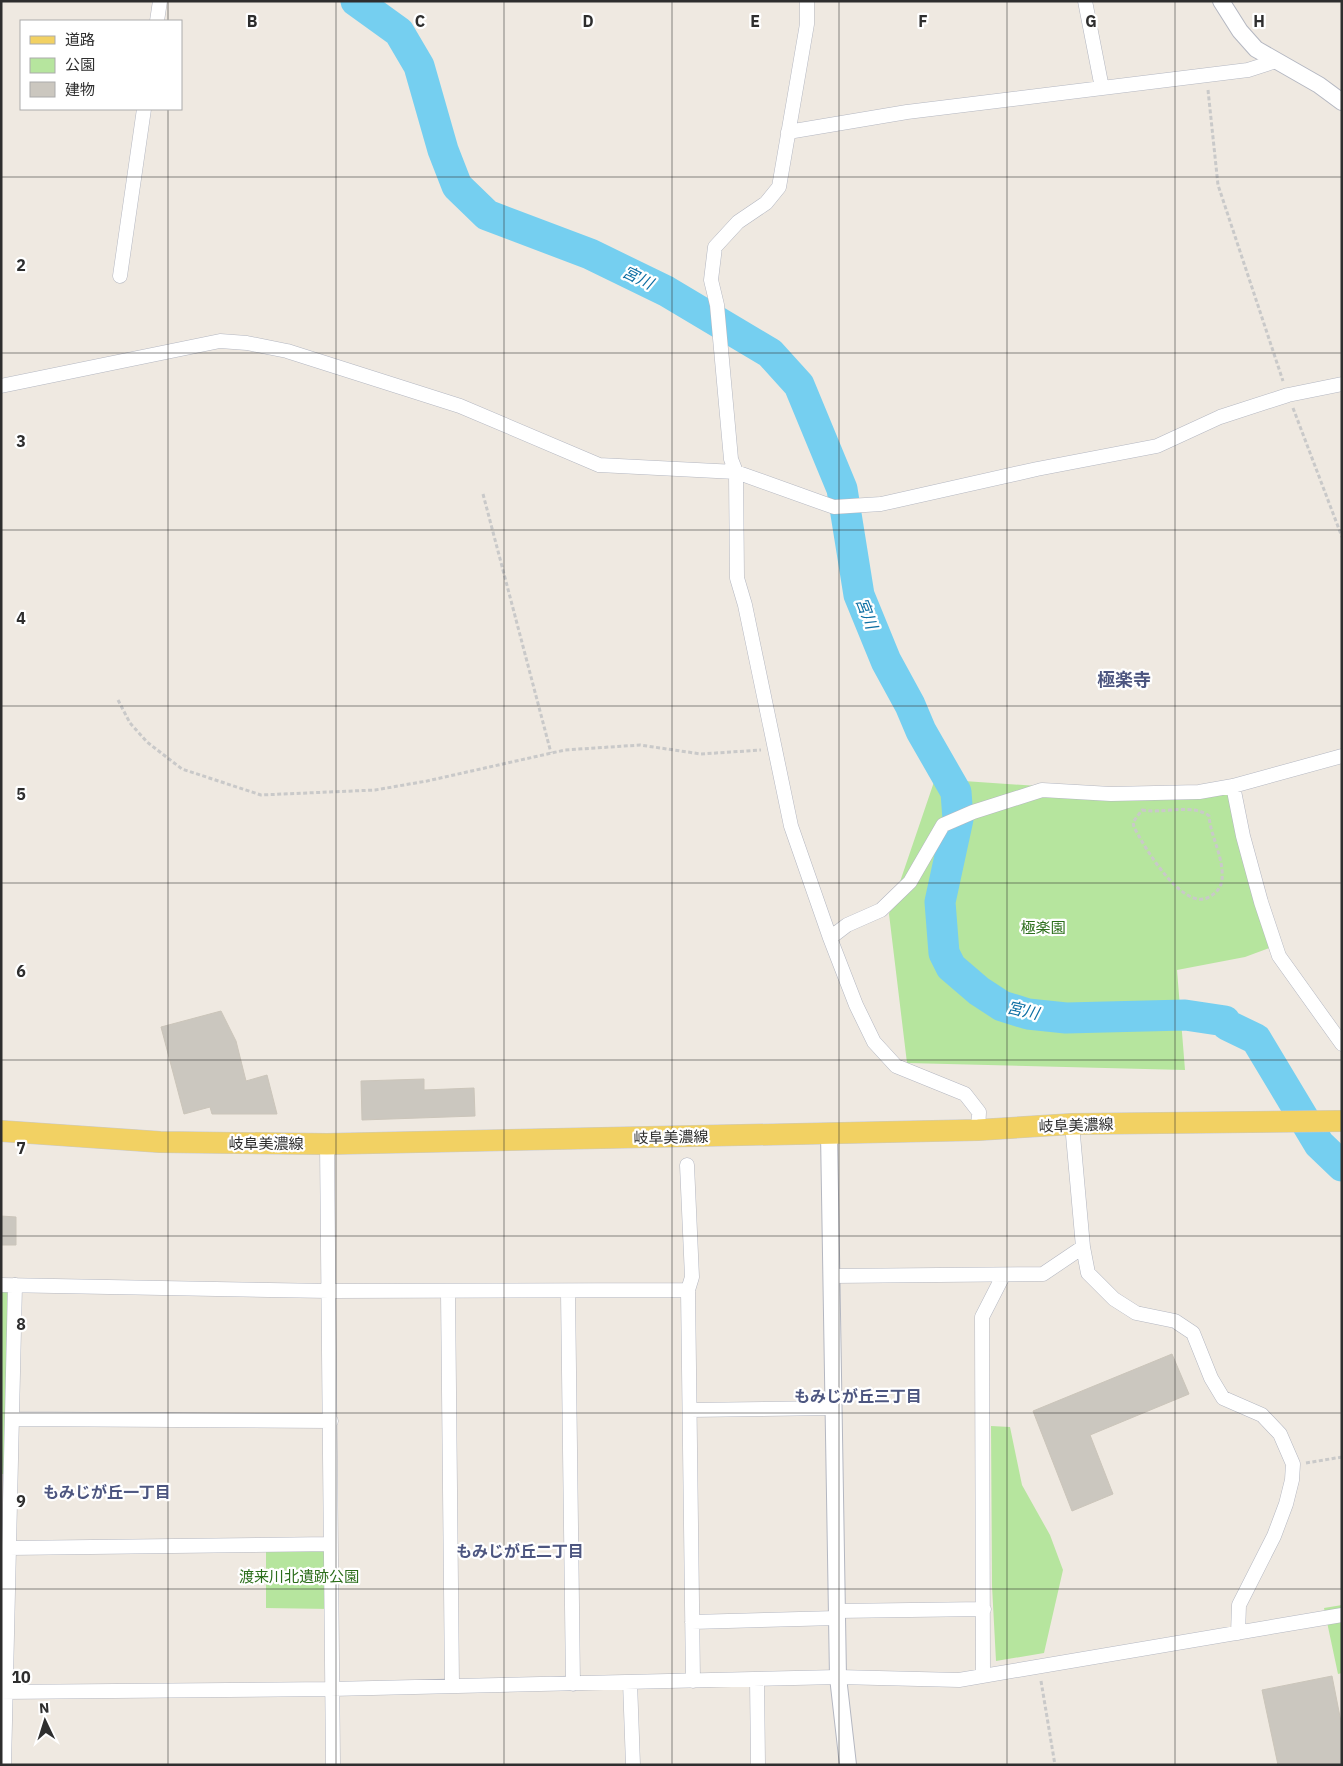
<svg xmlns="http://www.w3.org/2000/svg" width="1343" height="1766" font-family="'IBM Plex Sans','Noto Sans JP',sans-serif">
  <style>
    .green { fill: #b6e59e }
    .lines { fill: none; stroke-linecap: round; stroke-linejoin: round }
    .river { stroke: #75cff0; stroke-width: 31 }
    .building { fill: #cbc7bf; stroke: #cbc5ba }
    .minor-casing { stroke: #b4b7c1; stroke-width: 15 }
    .tertiary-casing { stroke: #b4b7c1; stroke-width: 18 }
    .primary-casing { stroke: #c9c9c9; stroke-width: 22 }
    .path { stroke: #c9c9c9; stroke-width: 3; stroke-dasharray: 4 2.5; stroke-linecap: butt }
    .minor { stroke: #fff; stroke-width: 14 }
    .tertiary { stroke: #fff; stroke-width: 16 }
    .primary { stroke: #f2d163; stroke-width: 21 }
    .grid { fill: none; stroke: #2e2e2e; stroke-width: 1; stroke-opacity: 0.55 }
    .labels { text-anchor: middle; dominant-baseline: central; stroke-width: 4.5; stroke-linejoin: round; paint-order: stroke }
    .park-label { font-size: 15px; fill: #2c6e1b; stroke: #fff }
    .street-label { font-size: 15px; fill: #2e2e2e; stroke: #fff }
    .water-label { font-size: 16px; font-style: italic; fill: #0d6fa3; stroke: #fff }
    .neighbourhood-label { font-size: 16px; font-weight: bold; fill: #4d5680; stroke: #fff }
    .quarter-label { font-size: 18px; font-weight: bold; fill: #4d5680; stroke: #fff }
    .grid-label { font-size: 16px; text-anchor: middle; font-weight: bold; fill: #2e2e2e; stroke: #fff; stroke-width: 4.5; stroke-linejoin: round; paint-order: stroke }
  </style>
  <rect width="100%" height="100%" fill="#efe9e1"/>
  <path class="green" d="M935 779 1140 793 1233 786 1277 945 1245 957 1177 970 1185 1070 907 1063 889 914Z
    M1 1285H15L11 1474H1Z
    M991 1426 1010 1427 1022 1485 1050 1535 1063 1570 1044 1653 996 1661 992 1586Z
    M331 1544V1609L266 1608V1545Z
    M1342 1605V1673L1338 1674 1324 1608Z"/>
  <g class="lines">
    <path class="river" d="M356 1 399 32 419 66 443 150 457 186 487 215 590 254 666 291 770 353 799 385 842 489 859 595 886 661 910 705 921 731 956 792 958 819 940 902 944 953 951 967 979 991 1002 1006 1028 1014 1066 1018 1185 1015 1225 1021 1227 1025 1256 1039 1319 1144 1342 1166"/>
  </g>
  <path class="building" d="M221 1011 236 1041 246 1081 267 1075 277 1114H212L210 1107 184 1114 161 1027Z
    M424 1079V1090L474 1088 475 1116 362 1120 361 1081Z
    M1 1216 16 1217V1245H1Z
    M1172 1354 1189 1394 1090 1435 1113 1494 1072 1511 1033 1411Z
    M1332 1676 1342 1727V1765H1278L1262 1690Z"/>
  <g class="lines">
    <g class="minor-casing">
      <path id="minor" d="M807 1V24L779 187 766 203 738 222 715 247 711 280 717 305 731 459 736 472 737 578 745 605 791 826 830 938 856 1005 874 1042 896 1066 965 1094 979 1112 978 1130
        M1085 1 1102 88
        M157 21 160 1
        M788 132 907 112 1248 70 1276 61
        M120 276 144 109
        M1 386 220 341 247 343 287 351 460 406 599 465 736 472 834 507 881 504 1037 469 1157 446 1220 417 1288 395 1342 384
        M1233 786 1243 836 1261 902 1279 956 1342 1044
        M830 938 847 925 881 910 910 882 943 825 973 812 1042 790 1111 794 1199 792 1233 786 1342 756
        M1072 1124 1083 1247 1088 1273 1114 1299 1136 1313 1175 1321 1193 1333 1211 1378 1223 1398 1262 1415 1280 1434 1293 1464 1292 1480 1286 1504 1274 1536 1239 1605 1238 1633
        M327 1144 333 1765
        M687 1165 692 1277 688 1290 693 1681
        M832 1276 1043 1274 1083 1247
        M1 1285 329 1291 688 1290
        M448 1292 452 1686
        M568 1292 573 1684
        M690 1410 833 1408
        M12 1419 331 1421
        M9 1548 331 1544
        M836 1611 984 1609
        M692 1622 837 1618
        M983 1676 982 1317 1003 1276
        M757 1679 758 1765
        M630 1682 633 1765
        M1 1692 331 1689 838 1677 959 1680 1342 1615
        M4 1765 15 1285"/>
    </g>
    <g class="tertiary-casing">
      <path id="tertiary" d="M1221 1 1240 31 1256 49 1319 85 1342 102
        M829 1133 838 1677 848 1765"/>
    </g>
    <g class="primary-casing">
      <path id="primary" d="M1 1131 160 1142 327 1144 978 1130 1072 1124 1342 1121"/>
    </g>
    <path class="path" d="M1208 90 1218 185 1283 381
      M1293 408 1342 537
      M483 494 551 753
      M118 700 130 723 147 742 182 769 261 795 375 790 427 781 565 750 640 745 701 754 761 750
      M1142 810C1162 814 1193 803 1209 816 1211 838 1224 857 1222 880 1221 888 1216 893 1209 897 1183 912 1144 847 1134 827L1133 822Z
      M1306 1463 1342 1457
      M1041 1681 1055 1765"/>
    <use href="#minor" class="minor"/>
    <use href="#tertiary" class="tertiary"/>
    <use href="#primary" class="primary"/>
  </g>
  <path class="grid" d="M168 1V21M336 1V1765M504 1V1765M672 1V1765M839 1V1765M1007 1V1765M1175 1V1765M168 109V1765M1 177H1342M1 353H1342M1 530H1342M1 706H1342M1 883H1342M1 1060H1342M1 1236H1342M1 1413H1342M1 1589H1342"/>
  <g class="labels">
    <g class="park-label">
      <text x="1043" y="927">極楽園</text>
      <text x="299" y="1576">渡来川北遺跡公園</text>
    </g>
    <g class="street-label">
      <text transform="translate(1076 1125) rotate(-2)">岐阜美濃線</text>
      <text transform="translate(671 1137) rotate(-1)">岐阜美濃線</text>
      <text x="266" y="1143">岐阜美濃線</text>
    </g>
    <g class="water-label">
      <text transform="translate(638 277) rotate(26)">宮川</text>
      <text transform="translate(867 613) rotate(69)">宮川</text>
      <text transform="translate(1023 1010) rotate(13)">宮川</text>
    </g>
    <g class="neighbourhood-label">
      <text x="858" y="1396">もみじが丘三丁目</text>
      <text x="107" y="1492">もみじが丘一丁目</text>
      <text x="520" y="1551">もみじが丘二丁目</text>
    </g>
    <g class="quarter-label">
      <text x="1124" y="679">極楽寺</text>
    </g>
  </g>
  <g class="grid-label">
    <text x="252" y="27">B</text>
    <text x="420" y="27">C</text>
    <text x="588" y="27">D</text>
    <text x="755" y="27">E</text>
    <text x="923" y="27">F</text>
    <text x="1091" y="27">G</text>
    <text x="1259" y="27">H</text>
    <text x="21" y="271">2</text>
    <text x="21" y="447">3</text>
    <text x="21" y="624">4</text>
    <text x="21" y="800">5</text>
    <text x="21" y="977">6</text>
    <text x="21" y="1154">7</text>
    <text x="21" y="1330">8</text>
    <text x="21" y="1507">9</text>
    <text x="21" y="1683">10</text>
  </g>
  <rect width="1343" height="1766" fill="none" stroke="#2e2e2e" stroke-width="5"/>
  <rect x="20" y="20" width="162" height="90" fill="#ffffff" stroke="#ababab"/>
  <rect x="30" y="36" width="25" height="8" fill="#f2d163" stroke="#ababab"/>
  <text x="65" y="45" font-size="15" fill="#2e2e2e">道路</text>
  <rect x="30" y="58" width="25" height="15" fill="#b6e59e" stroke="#ababab"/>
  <text x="65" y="70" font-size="15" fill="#2e2e2e">公園</text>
  <rect x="30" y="82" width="25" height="15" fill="#cbc7bf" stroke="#ababab"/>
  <text x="65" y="95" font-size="15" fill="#2e2e2e">建物</text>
  <g transform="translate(45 1721) rotate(356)" stroke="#ffffff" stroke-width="4" paint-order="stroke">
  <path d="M0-4L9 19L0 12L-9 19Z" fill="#2e2e2e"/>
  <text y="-8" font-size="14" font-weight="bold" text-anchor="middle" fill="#2e2e2e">N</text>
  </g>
</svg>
